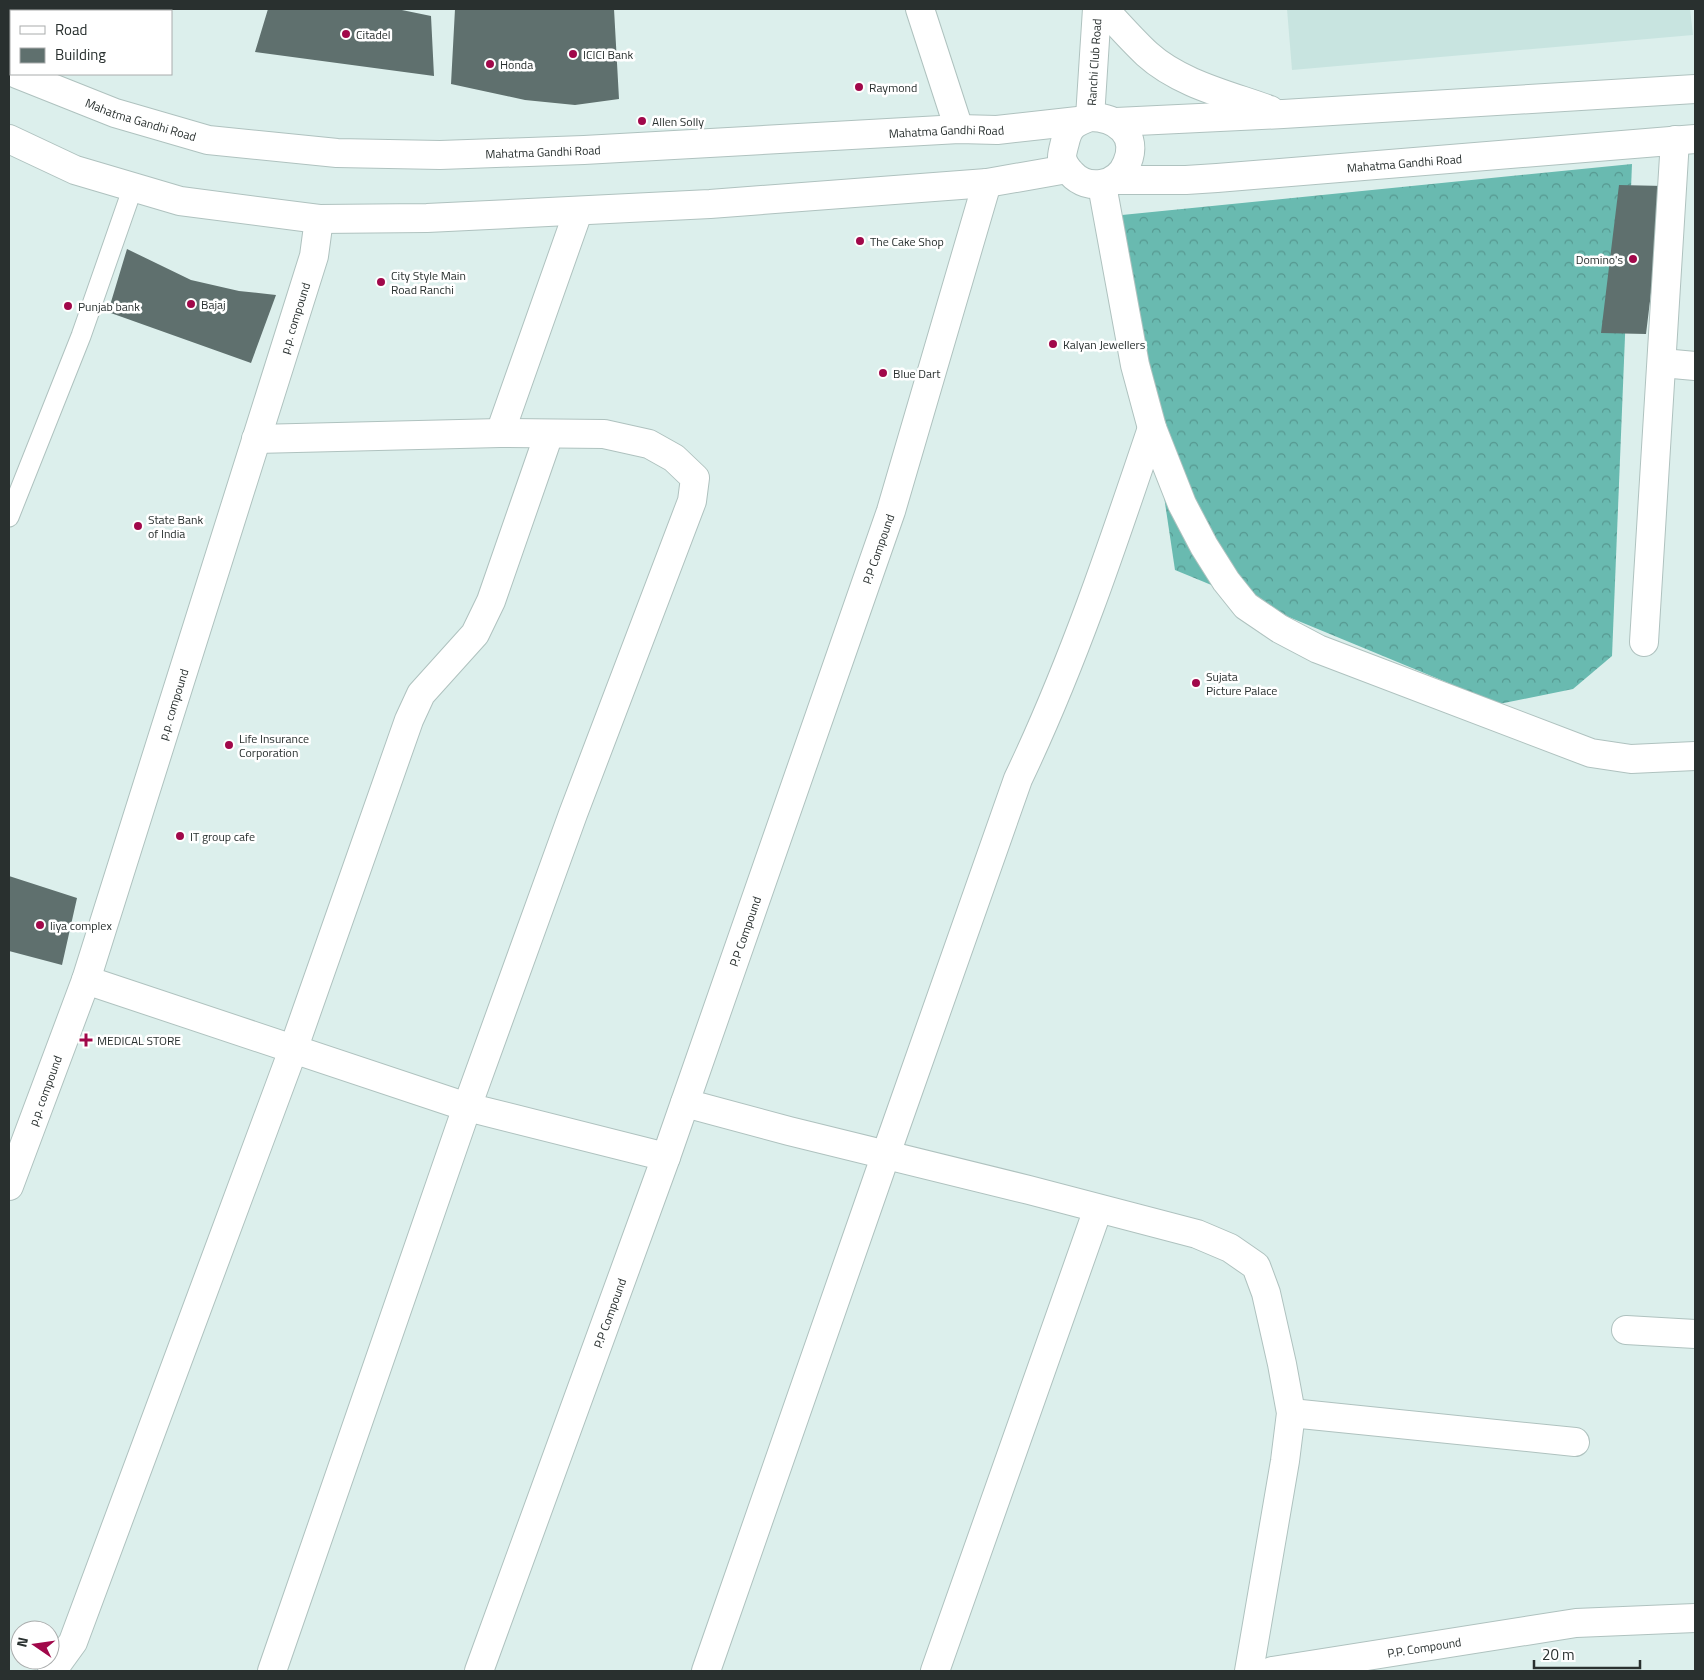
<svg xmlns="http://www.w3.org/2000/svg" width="1704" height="1680" font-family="'Titillium Web',sans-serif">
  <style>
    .built { fill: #c8e4e0 }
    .forest { fill: url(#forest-crowns) }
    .building { fill: #5f706e }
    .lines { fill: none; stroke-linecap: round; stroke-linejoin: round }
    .lane-casing { stroke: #afc2bf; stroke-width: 21 }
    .street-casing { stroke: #afc2bf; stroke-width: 30 }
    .secondary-casing { stroke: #afc2bf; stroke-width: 30 }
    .lane { stroke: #fff; stroke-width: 19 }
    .street { stroke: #fff; stroke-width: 28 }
    .secondary { stroke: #fff; stroke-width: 28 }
    .poi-dot { fill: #a1084a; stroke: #fff; stroke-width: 2 }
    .labels { text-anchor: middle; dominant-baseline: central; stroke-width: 5; stroke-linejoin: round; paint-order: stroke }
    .poi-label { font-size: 12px; fill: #29302f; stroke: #fff; text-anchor: start }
    .street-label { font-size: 12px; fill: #29302f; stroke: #fff }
  </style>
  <defs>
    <pattern id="forest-crowns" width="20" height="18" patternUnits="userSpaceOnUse" patternTransform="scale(1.25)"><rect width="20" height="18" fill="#69bab0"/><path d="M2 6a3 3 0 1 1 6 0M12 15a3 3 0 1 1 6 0" fill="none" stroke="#569890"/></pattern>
  </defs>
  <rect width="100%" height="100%" fill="#dcefec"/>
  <path class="built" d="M1287 9H1690L1693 35 1292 70Z"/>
  <path class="forest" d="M1632 164 1612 656 1573 689 1499 704 1175 570 1122 215Z"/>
  <path class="building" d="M268 9H397L431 16 434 76 255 52Z
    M455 9H614L619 99 575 105 525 100 451 84Z
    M1619 185 1664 186 1646 334 1601 333Z
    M127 249 191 280 239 291 276 295 251 363 108 312Z
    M9 876 77 898 62 965 9 951Z"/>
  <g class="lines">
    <g class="lane-casing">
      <path id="lane" d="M9 517 81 336 133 187"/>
    </g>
    <g class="street-casing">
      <g id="street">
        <path d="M920 9 959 129"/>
        <path d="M26 11 27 9"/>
        <path d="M9 50 11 44"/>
        <path d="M1102 185 1135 365 1152 428 1182 504 1204 546 1226 581 1246 606 1280 629 1318 649 1591 753 1631 759 1695 756"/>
        <path d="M1662 363 1695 366"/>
        <path d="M500 433 578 212"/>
        <path d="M256 439 500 433 604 434 649 444 674 458 695 478 692 501 573 814 467 1107 272 1671"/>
        <path d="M1644 642 1675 140"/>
        <path d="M86 980 467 1107 666 1157"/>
        <path d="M685 1103 789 1131 1029 1190 1197 1234 1230 1248 1256 1266 1266 1293 1282 1364 1291 1413 1285 1461 1249 1671"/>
        <path id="s1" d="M9 1186 86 980 314 256 319 219"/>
        <path d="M1626 1330 1695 1334"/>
        <path d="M1291 1413 1575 1442"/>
        <path d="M52 1671 73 1642 293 1050 409 720 421 694 475 634 491 601 549 434"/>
        <path id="s2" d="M479 1671 666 1157 891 511 987 183"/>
        <path d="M706 1671 886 1154 1018 779C1072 666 1112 547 1152 428"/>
        <path d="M935 1671 1098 1209"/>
        <path id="s3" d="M1272 1671 1576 1623 1695 1618"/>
      </g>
    </g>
    <g class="secondary-casing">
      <g id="secondary">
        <path d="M1104 9C1118 24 1132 40 1147 54 1180 84 1229 95 1270 110"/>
        <path id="s4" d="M17 74 115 113 208 140 337 153 440 155 584 150 959 129 997 130 1078 121"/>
        <path d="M1090 117C1117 117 1139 135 1127 163 1118 186 1088 192 1071 173 1067 169 1063 163 1062 157 1062 153 1064 146 1065 142 1069 125 1075 123 1090 117Z"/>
        <path id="s5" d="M1090 117 1097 9"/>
        <path d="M1116 122 1283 114 1695 89"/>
        <path d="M9 139 75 170 180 201 319 219 427 218 710 204 987 183 1067 169"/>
        <path id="s6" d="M1114 180H1186L1217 178 1695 139"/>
      </g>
    </g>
    <use href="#lane" class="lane"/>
    <use href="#street" class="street"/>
    <use href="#secondary" class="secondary"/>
  </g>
  <g class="poi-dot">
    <circle cx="346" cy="34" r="5"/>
    <circle cx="573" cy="54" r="5"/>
    <circle cx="490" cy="64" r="5"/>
    <circle cx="859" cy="87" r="5"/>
    <circle cx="642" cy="121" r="5"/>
    <circle cx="860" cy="241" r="5"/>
    <circle cx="1633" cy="259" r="5"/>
    <circle cx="381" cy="282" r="5"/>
    <circle cx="191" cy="304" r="5"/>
    <circle cx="68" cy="306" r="5"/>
    <circle cx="1053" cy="344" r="5"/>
    <circle cx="883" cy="373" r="5"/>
    <circle cx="138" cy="526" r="5"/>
    <circle cx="1196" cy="683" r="5"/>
    <circle cx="229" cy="745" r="5"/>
    <circle cx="180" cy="836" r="5"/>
    <circle cx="40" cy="925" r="5"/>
    <path d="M83.5 1032.5h5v5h5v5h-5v5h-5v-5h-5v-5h5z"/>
  </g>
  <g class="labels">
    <g class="poi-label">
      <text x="356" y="34">Citadel</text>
      <text x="583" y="54">ICICI Bank</text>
      <text x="500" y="64">Honda</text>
      <text x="869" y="87">Raymond</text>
      <text x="652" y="121">Allen Solly</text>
      <text x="870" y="241">The Cake Shop</text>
      <text x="1623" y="259" text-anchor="end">Domino's</text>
      <text x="391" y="275">City Style Main<tspan x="391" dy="14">Road Ranchi</tspan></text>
      <text x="201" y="304">Bajaj</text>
      <text x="78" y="306">Punjab bank</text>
      <text x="1063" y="344">Kalyan Jewellers</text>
      <text x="893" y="373">Blue Dart</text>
      <text x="148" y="519">State Bank<tspan x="148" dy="14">of India</tspan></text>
      <text x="1206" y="676">Sujata<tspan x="1206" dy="14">Picture Palace</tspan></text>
      <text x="239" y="738">Life Insurance<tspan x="239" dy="14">Corporation</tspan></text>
      <text x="190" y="836">IT group cafe</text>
      <text x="50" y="925">liya complex</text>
      <text x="97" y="1040">MEDICAL STORE</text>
    </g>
    <g class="street-label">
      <text stroke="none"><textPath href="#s5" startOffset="55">Ranchi Club Road</textPath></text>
      <text stroke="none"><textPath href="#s4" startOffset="132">Mahatma Gandhi Road</textPath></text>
      <text stroke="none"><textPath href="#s4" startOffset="942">Mahatma Gandhi Road</textPath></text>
      <text stroke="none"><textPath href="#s4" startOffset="538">Mahatma Gandhi Road</textPath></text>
      <text stroke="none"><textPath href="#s6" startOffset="291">Mahatma Gandhi Road</textPath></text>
      <text stroke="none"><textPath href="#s1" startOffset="914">p.p. compound</textPath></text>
      <text stroke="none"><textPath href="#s2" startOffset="1191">P.P Compound</textPath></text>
      <text stroke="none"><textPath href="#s1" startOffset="509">p.p. compound</textPath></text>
      <text stroke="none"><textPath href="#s2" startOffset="786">P.P Compound</textPath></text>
      <text stroke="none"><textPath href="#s1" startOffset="102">p.p. compound</textPath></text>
      <text stroke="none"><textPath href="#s2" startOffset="381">P.P Compound</textPath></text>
      <text stroke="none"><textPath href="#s3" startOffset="154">P.P. Compound</textPath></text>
    </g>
  </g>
  <rect width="1704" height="1680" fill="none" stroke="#29302f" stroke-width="20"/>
  <rect x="10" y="10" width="162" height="65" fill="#ffffff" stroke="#a9acac"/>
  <rect x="20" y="26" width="25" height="8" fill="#ffffff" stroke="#a9acac"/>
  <text x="55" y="35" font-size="15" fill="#29302f">Road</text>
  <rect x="20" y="48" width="25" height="15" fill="#5f706e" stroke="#a9acac"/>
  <text x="55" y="60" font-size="15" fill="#29302f">Building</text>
  <g transform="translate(35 1645) rotate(283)"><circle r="24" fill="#ffffff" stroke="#a9acac"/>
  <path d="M0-4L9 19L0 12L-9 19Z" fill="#a1084a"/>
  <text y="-8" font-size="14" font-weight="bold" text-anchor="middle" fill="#29302f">N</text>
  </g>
  <path d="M1534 1660v8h106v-8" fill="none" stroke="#29302f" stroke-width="2.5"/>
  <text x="1542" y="1660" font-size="15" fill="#29302f" stroke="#ffffff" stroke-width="4" paint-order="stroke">20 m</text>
</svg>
